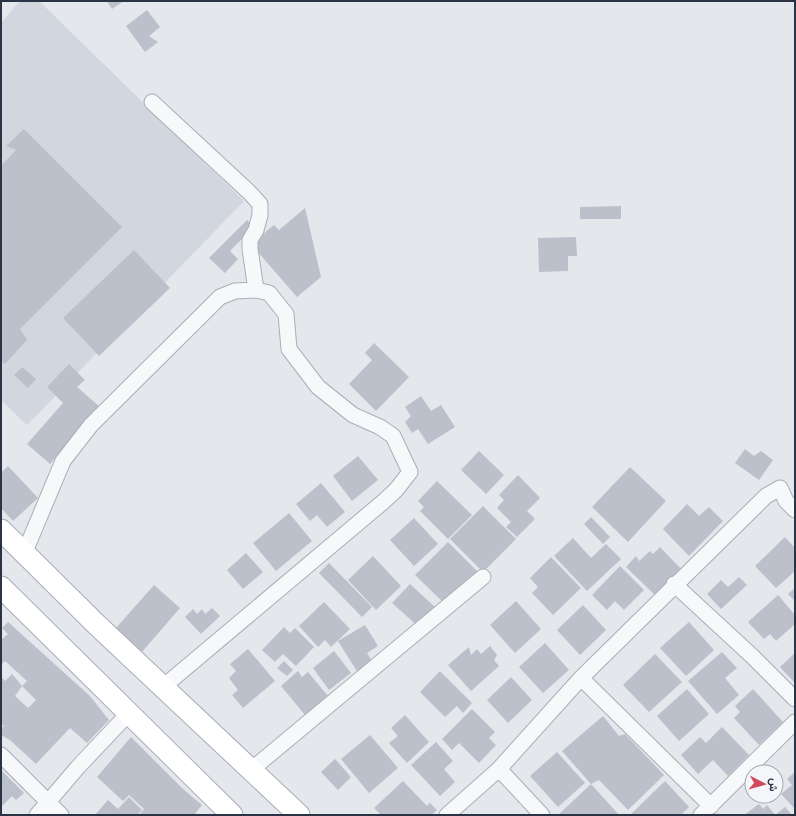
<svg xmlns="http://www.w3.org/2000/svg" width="796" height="816" font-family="'Sofia Sans Condensed',Vazirmatn,sans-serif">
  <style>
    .built { fill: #d2d6de }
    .building { fill: #bbc0ca; fill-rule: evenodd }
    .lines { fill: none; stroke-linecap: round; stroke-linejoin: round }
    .street-casing { stroke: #a9aeb7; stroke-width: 17 }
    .secondary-casing { stroke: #a9aeb7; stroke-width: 23 }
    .street { stroke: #f7f8fa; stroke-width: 15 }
    .secondary { stroke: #fff; stroke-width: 21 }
  </style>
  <rect width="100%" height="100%" fill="#e4e7ec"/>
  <path class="built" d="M20 1H39L244 201 27 425 1 400V23Z"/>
  <path class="building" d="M107 1H124L112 9Z
    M147 10 160 27 149 36 158 42 145 52 126 26Z
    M24 129 122 227 20 329 27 340 5 364 1 361V166L16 150 6 146Z
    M621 206V219H580V207Z
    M305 208 321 277 297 297 251 244 274 225 279 230Z
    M247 220 254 227 230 251 238 259 225 273 209 258Z
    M576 237 577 256H568V271L539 272 538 238Z
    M134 250 170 288 99 356 63 318Z
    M374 343 409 377 376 411 349 384 372 360 365 353Z
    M69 364 85 380 77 387 100 407 50 464 27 444 63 403 47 387Z
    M22 367 36 379 28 388 14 375Z
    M421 396 431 411 441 405 455 427 428 444 418 429 412 433 405 422 411 416 405 407Z
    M745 449 754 456 761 451 773 460 759 480 735 463Z
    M479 451 504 475 486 494 461 470Z
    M358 456 378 480 352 501 333 476Z
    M8 466 38 498 13 521 1 508V473Z
    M630 467 666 501 628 542 592 507Z
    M518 475 540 498 527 511 535 519 517 537 506 527 511 522 497 508 504 500 499 495Z
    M437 481 472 515 448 539 420 511 424 507 418 501Z
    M321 483 345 512 327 527 317 515 310 521 296 504Z
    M687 504 699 516 709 507 723 521 689 556 663 529Z
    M483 506 516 539 483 572 450 539Z
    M289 513 312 541 276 571 253 543Z
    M591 517 610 537 603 544 584 524Z
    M414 518 438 544 414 566 390 540Z
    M785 537 795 548V571L776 588 755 566Z
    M573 538 591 558 606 544 621 559 587 591 554 556Z
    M448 542 480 574 448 607 415 575Z
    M660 547 683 571 657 597 626 567 636 556 639 561 650 551 653 554Z
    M246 553 263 572 243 589 227 570Z
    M373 556 401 586 376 610 348 580Z
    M551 557 581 588 553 615 532 593 538 587 530 578Z
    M329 563 372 607 362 617 319 573Z
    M620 566 644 590 624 610 615 601 607 610 592 595Z
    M739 577 747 585 721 609 707 594 721 580 728 587Z
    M410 584 437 609 420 628 392 603Z
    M154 585 180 608 142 652 116 628Z
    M795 588V601L788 594Z
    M778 595 795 615V624L776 641 770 634 764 639 748 622Z
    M516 601 541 629 515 653 490 625Z
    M324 602 350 629 331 647 325 640 318 647 299 626Z
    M583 605 606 630 580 655 557 630Z
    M212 608 220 616 201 634 185 617 193 609 197 614 202 609 205 614Z
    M8 622 90 696 109 720 87 743 70 728 36 764 10 740 1 735V729L4 726 1 724V677L5 681 12 674 22 686 27 681 5 661 1 665V640L8 634 2 628ZM22 686 36 700 28 708 15 696Z
    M689 622 714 650 686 676 660 648Z
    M365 625 378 646 367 653 373 663 358 673 338 641Z
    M284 627 290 633 295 628 314 647 296 666 283 654 275 662 262 650Z
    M545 643 569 670 543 693 519 667Z
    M490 646 497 655 494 660 499 666 471 691 448 665 469 647 471 655 477 649 481 654Z
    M248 649 275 681 243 708 232 695 238 690 229 678 236 671 230 664Z
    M334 651 351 673 329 690 313 668Z
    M722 652 737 668 725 678 739 695 717 714 688 681Z
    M795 653V683L780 667Z
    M655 654 682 682 649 712 623 685Z
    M284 661 293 670 287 676 277 668Z
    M298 671 302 677 308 672 328 696 305 715 281 686Z
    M440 671 472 703 463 713 457 706 445 717 420 692Z
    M511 677 532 700 508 723 487 700Z
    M687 689 709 714 679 741 657 716Z
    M753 689 783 722 759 745 734 718 740 712 735 706Z
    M472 709 495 732 489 738 496 745 479 763 459 743 452 750 442 739Z
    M405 715 429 742 407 763 389 743 398 736 391 728Z
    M603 716 619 736 625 734 664 775 628 810 599 780 591 784 619 815H558L591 784 562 751Z
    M722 727 749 755 728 776 713 760 698 774 681 755 700 737 706 743Z
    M370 735 398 768 369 793 341 759Z
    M131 737 183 789 202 805 194 815H139L144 809 129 795 123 801 97 777Z
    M436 742 453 761 444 769 455 782 440 796 411 765Z
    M557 752 585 783 558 807 530 776Z
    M335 759 351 777 338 790 321 772Z
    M1 770 24 793 16 800 12 796 1 807Z
    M795 772V809L781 794 792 785 787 779Z
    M403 781 427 806 430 803 437 810 431 815H381L374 808Z
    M665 781 689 807 681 815H632L631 814Z
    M129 797 142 810 137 815H95L108 800 118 809Z
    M759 804 763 809 767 805 775 815H744Z
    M785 807 792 815H775Z"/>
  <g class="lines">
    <g class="street-casing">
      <path id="street" d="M152 102 249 192 260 204V215L256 230 250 240V249L256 290
        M24 554 63 461 91 425 220 297 235 291 256 290 269 293 286 314 289 349 318 387 353 415 380 427 393 436 410 472 396 490 383 502 163 687
        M674 584 752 656 795 699
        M581 678 711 806
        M1 755 61 815
        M499 769 542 815
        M251 770 483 577
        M37 815 78 767 129 713
        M447 815 499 769 581 678 766 496 780 488 786 501 795 510
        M701 815 795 722"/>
    </g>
    <g class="secondary-casing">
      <path id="secondary" d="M1 530 97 625 299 815
        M1 587 232 815"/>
    </g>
    <use href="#street" class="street"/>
    <use href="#secondary" class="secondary"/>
  </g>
  <rect width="796" height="816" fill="none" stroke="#2b3445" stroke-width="4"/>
  <g transform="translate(764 784) rotate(96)"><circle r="19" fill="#f4f6f9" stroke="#a4a8b1"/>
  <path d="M0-3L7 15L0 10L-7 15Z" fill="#d1495b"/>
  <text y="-6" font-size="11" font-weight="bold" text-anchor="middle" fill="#2b3445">ش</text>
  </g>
</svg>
